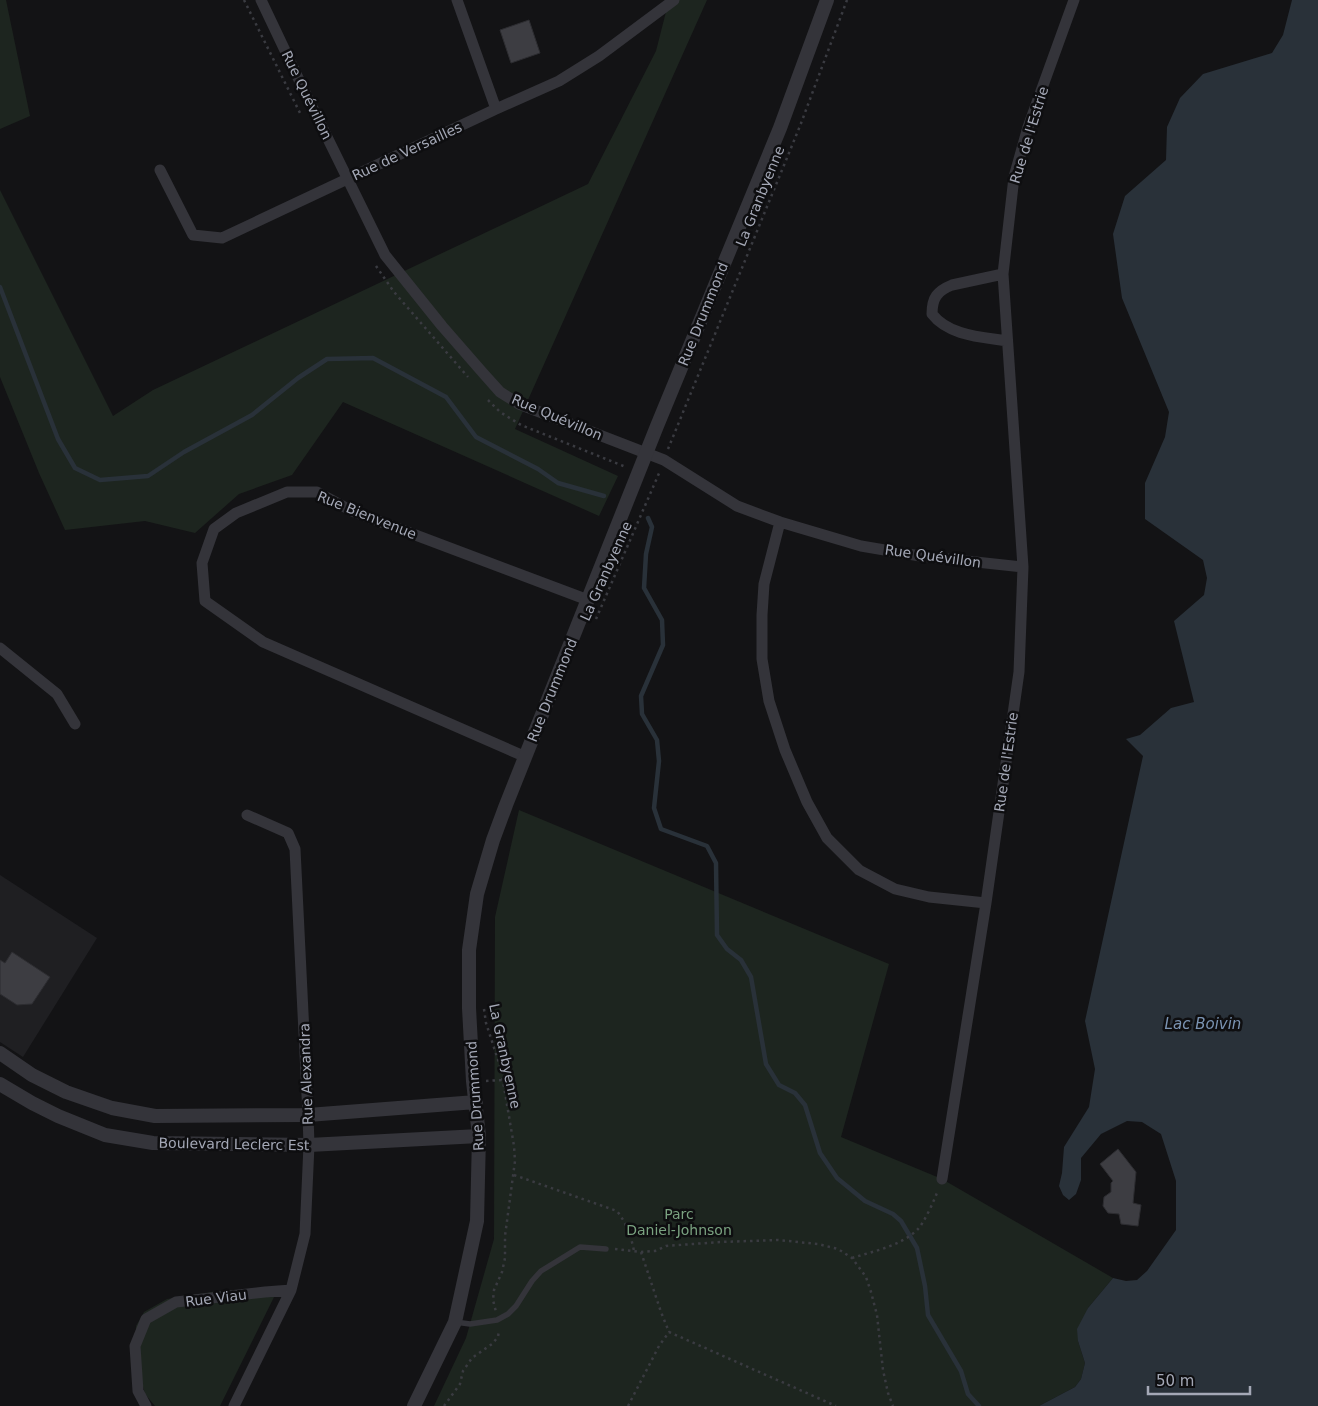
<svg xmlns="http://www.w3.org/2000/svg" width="1318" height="1406" font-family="'DejaVu Sans',sans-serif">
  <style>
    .built { fill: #1f1f22 }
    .green { fill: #1d251f }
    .water { fill: #293139 }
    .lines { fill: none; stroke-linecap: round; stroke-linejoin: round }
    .stream { stroke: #293139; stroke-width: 4.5 }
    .building { fill: #3d3d42; stroke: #2d2d31 }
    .path { stroke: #3a3b41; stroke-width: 2.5; stroke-dasharray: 2.5 4; stroke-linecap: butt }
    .service { stroke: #34343a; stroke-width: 5.5 }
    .minor { stroke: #34343a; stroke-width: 11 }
    .tertiary { stroke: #34343a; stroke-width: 14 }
    .labels { text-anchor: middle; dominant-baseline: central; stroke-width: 5; stroke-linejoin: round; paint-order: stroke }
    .street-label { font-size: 14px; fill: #a4a8b6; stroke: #0e0e10 }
    .park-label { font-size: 14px; fill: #7aa280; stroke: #0e0e10 }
    .water-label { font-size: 15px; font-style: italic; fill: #7a93b2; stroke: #0e0e10 }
  </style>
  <rect width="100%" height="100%" fill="#131315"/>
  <path class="built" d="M0 875 97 938 23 1057 0 1042Z"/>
  <path class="green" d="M0 0H6L30 116 0 129Z
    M669 0H707L515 429 618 476 599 516 343 402 292 475 239 494 195 533 145 521 65 530 39 473 0 377V190L113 416 153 390 588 184 656 51Z
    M519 810 889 964 841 1137 942 1179 1113 1278 1088 1308 1078 1341 1085 1363 1081 1379 1075 1387 1039 1406H434L466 1338 494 1239 495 917Z
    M278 1289 220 1406H155L145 1394 135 1355 136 1326 144 1312 167 1299 217 1291Z"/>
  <path class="water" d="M1292 0H1318V1406H1039L1075 1387 1081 1379 1085 1363 1078 1341 1077 1329 1088 1308 1113 1278 1126 1281 1137 1280 1147 1271 1176 1230V1181L1161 1134 1142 1122 1127 1121 1101 1134 1081 1158V1180L1076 1194 1069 1200 1063 1195 1059 1186 1062 1173 1064 1147 1089 1107 1095 1069 1085 1021 1143 756 1126 739 1140 735 1171 708 1194 702 1174 621 1204 595 1207 578 1203 560 1145 519V483L1165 437 1169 412 1122 298 1113 234 1125 196 1166 160 1167 127 1180 98 1203 74 1272 53 1283 35Z"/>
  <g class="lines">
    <path class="stream" d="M0 287 58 439 75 468 100 480 148 476 184 452 252 415 298 378 327 359 373 358 446 397 476 437 538 469 558 483 604 496
      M648 518 652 527 646 554 644 588 662 620 663 645 641 696 642 714 657 740 659 761 654 808 661 829 707 846 716 863 717 935 727 949 741 960 751 977 766 1064 779 1085 795 1093 805 1105 820 1153 837 1178 865 1201 893 1214 901 1221 917 1248 925 1286 928 1315 961 1371 968 1394 979 1406"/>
  </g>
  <path class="building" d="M529 20 540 53 511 63 500 30Z
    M12 952 50 977 32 1004 17 1005 0 994V960L5 963Z
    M1118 1149 1136 1172 1133 1203 1141 1205 1138 1226 1121 1224 1119 1214 1108 1213 1103 1206 1104 1197 1111 1192V1183L1113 1181 1100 1164Z"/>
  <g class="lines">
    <path class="path" d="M244 0 300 113
      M376 266 394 292 468 377
      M488 400 500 412 521 425 626 467
      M668 449 800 126 847 0
      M596 619 660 471
      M484 1009 486 1023 501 1069 514 1146 515 1161 505 1236V1258L502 1272 494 1290 493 1300 496 1312
      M486 1081 502 1080
      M514 1175 617 1211C627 1224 631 1236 634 1251
      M615 1249 641 1252 655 1251 666 1246 720 1242 778 1240 818 1244 838 1249 852 1258 866 1277 871 1292 877 1315 883 1370 888 1393 893 1406
      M641 1252 661 1312 669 1332
      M852 1258C874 1251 901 1246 918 1229 924 1223 935 1199 938 1190
      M444 1406 460 1384 463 1371 472 1358 492 1344 498 1337 499 1330
      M628 1406 659 1346 669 1332 836 1406"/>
    <path class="service" d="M455 1322 470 1324 497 1320 508 1314 516 1306 532 1281 541 1271 580 1247 606 1249"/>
    <path class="minor" d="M261 0 300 82 385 255 442 326 483 373 500 392 519 404 664 460 737 506 780 522 861 546 920 556 1023 567
      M457 0 496 109
      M160 170 193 235 222 238 496 109 559 81 599 56 674 0
      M1003 274 952 285C937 291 932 298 932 314 949 336 982 337 1007 341
      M780 522 764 584 762 615V659L769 701 785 750 807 802 827 838 859 870 895 889 929 897 986 903
      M0 648 57 694 75 724
      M526 757 263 642 205 601 202 563 214 529 236 513 287 492H317L352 511 588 600
      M942 1179 986 903 1019 672 1023 567 1003 274 1014 177 1028 127 1074 0
      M146 1406 138 1391 135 1346 146 1319 176 1302 265 1292 291 1290
      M234 1406 291 1290 305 1234 309 1145 308 1115 295 849 288 833 247 815"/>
    <path class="tertiary" d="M0 1053 32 1075 66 1092 112 1108 155 1116 308 1115 476 1102
      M0 1084 32 1103 58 1116 105 1135 153 1143 309 1145 479 1136
      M414 1406 455 1322 477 1221 479 1136 473 1081 469 1008V950L477 894 493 840 506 805 657 426 780 128 827 0"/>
  </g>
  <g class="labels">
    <g class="street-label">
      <text transform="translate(307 95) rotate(64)">Rue Quévillon</text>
      <text transform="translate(1029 135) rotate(-73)">Rue de l'Estrie</text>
      <text transform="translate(407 151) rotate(-25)">Rue de Versailles</text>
      <text transform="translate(760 196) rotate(-68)">La Granbyenne</text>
      <text transform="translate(703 314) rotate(-68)">Rue Drummond</text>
      <text transform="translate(557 417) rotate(23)">Rue Quévillon</text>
      <text transform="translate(367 515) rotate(22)">Rue Bienvenue</text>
      <text transform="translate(933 556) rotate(8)">Rue Quévillon</text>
      <text transform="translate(606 571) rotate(-66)">La Granbyenne</text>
      <text transform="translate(552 690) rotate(-68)">Rue Drummond</text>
      <text transform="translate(1006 762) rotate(-82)">Rue de l'Estrie</text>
      <text transform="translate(505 1056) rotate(78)">La Granbyenne</text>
      <text transform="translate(306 1074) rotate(-92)">Rue Alexandra</text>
      <text transform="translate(475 1096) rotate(-94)">Rue Drummond</text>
      <text transform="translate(234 1144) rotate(1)">Boulevard Leclerc Est</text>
      <text transform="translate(216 1298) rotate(-7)">Rue Viau</text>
    </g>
    <g class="park-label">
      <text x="679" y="1214">Parc<tspan x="679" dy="16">Daniel-Johnson</tspan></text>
    </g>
    <g class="water-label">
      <text x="1203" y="1024">Lac Boivin</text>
    </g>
  </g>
  <path d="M1148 1386v8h102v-8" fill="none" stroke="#a4a8b6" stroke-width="2.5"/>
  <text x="1156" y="1386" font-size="15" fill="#a4a8b6" stroke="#0e0e10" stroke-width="4" paint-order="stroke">50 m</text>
</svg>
